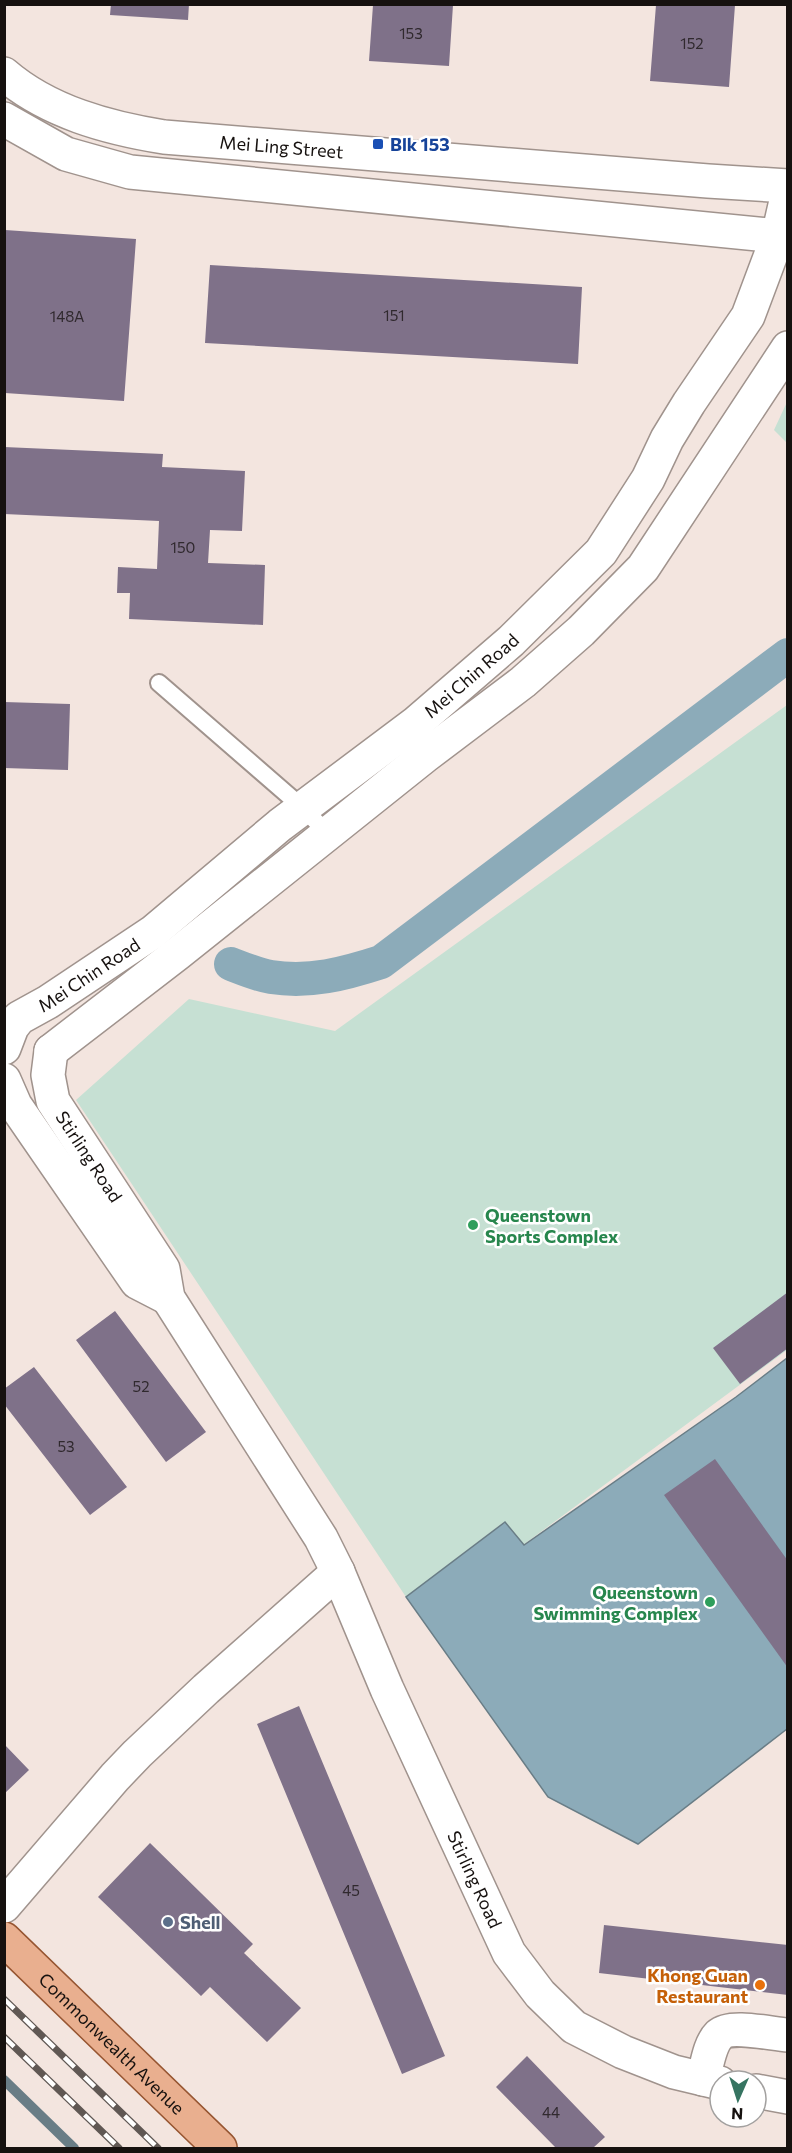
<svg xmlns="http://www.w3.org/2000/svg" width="792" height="2153" font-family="Commissioner,sans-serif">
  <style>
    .green { fill: #c6e0d3 }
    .water { fill: #8cabb9; stroke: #697d86; stroke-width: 1.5 }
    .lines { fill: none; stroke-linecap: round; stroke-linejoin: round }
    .stream { stroke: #697d86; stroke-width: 10 }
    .canal { stroke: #8cabb9; stroke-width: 34 }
    .building { fill: #7f7189 }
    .service-casing { stroke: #a0938d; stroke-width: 20 }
    .minor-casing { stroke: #a0938d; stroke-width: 36 }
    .primary-casing { stroke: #965531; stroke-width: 36 }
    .service { stroke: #fff; stroke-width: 16 }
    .minor { stroke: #fff; stroke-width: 33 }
    .primary { stroke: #e9af8f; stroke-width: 33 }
    .rail-casing { stroke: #605854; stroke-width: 7 }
    .rail { stroke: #fff; stroke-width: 4.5; stroke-dasharray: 14; stroke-linecap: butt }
    .transit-dot { fill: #1a4fb4; stroke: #fff; stroke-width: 2 }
    .leisure-dot { fill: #2e9e5b; stroke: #fff; stroke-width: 2 }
    .service-dot { fill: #5c6f8a; stroke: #fff; stroke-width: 2 }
    .food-dot { fill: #e8710a; stroke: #fff; stroke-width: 2 }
    .labels { text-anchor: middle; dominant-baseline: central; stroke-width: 5; stroke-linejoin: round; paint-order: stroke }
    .number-label { font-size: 15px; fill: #30292e }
    .transit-label { font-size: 18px; font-weight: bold; fill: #164399; stroke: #fff; text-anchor: start }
    .street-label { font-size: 18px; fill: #16110f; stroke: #fff }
    .leisure-label { font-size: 18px; font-weight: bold; fill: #27864d; stroke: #fff; text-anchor: start }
    .service-label { font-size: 18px; font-weight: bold; fill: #4e5e75; stroke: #fff; text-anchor: start }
    .food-label { font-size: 18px; font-weight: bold; fill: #c56008; stroke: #fff; text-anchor: end }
  </style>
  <rect width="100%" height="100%" fill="#f3e5df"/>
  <path class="green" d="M787 402V443L774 430Z
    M787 705V1350L523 1545 504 1522 406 1597 76 1100 189 999 335 1031Z"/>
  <path class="water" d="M787 1358V1729L638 1844 548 1797 406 1597 505 1522 524 1545 736 1397Z"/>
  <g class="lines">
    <path class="stream" d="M4 2080 74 2148"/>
    <path class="canal" d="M231 964C244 969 258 975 271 977 310 983 344 974 381 962L788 655"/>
  </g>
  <path class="building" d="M111 4H189L188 20 110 15Z
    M373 5H453L449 66 369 61Z
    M656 5H735L729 87 650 81Z
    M5 230 136 239 124 401 5 393Z
    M210 265 582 287 578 364 205 343Z
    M4 447 163 454 162 467 245 471 242 531 210 530 208 563 265 565 263 625 129 619 130 593H117L118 567 157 569 159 521 4 514Z
    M4 702 70 704 68 770 4 768Z
    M788 1292V1348L740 1384 713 1348Z
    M115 1311 206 1432 166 1462 76 1340Z
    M34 1367 127 1487 90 1515 4 1404V1389Z
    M715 1459 788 1561V1668L664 1495Z
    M299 1706 445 2056 402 2074 257 1724Z
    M4 1744 29 1770 4 1794Z
    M150 1843 253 1944 244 1953 301 2008 267 2042 210 1987 201 1996 98 1897Z
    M604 1925 788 1945V1995L599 1973Z
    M527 2056 605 2137 593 2148H556L496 2087Z"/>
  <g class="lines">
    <g class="service-casing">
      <path id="service" d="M159 683 303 808 328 834"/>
    </g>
    <g class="minor-casing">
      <g id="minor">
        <path id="s1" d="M4 74C48 112 108 128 164 137L708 181 788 186"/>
        <path d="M4 119 66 154 130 172 788 237"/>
        <path id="s2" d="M4 1048 12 1027 19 1018 48 1002 153 932 280 825 416 723 511 641 601 552 648 479 667 439 689 403 748 316 778 236 788 192"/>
        <path id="s3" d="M51 1051 48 1075 53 1101 163 1269 168 1298 321 1538 338 1572 387 1689 509 1953 540 1994 574 2027 623 2052 674 2072 720 2083"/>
        <path d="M51 1051 177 954 425 756 523 682 581 631 643 568 788 348"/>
        <path d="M4 1080 15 1105 137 1282 168 1298"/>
        <path d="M4 1906 115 1777 137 1754 206 1689 338 1572"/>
        <path d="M703 2079C707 2066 709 2045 719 2035 731 2024 771 2034 788 2035"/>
        <path d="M756 2091 788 2097"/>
      </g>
    </g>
    <g class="primary-casing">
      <g id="primary">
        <path id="s4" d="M4 1939 220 2148"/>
      </g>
    </g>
    <use href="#service" class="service"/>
    <use href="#minor" class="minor"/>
    <use href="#primary" class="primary"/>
    <g class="rail-casing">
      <path id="rail" d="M4 1999 158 2148
        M4 2037 119 2148"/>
    </g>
    <use href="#rail" class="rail"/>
  </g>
  <rect class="transit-dot" x="372" y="138" width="12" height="12" rx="3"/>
  <g class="leisure-dot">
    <circle cx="473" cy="1225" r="6"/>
    <circle cx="710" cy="1602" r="6"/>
  </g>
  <circle class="service-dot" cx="168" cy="1922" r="6"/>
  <circle class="food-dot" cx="760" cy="1985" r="6"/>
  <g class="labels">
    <g class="number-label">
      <text x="411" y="33">153</text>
      <text x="692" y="43">152</text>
      <text x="394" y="315">151</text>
      <text x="67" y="316">148A</text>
      <text x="183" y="547">150</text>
      <text x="141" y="1386">52</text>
      <text x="66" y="1446">53</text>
      <text x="351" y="1890">45</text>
      <text x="551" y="2112">44</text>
    </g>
    <g class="transit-label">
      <text x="390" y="144">Blk 153</text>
    </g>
    <g class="street-label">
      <text stroke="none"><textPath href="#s1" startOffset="292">Mei Ling Street</textPath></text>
      <text stroke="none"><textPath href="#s2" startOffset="602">Mei Chin Road</textPath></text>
      <text stroke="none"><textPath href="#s2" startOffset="116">Mei Chin Road</textPath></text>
      <text stroke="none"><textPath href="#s3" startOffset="117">Stirling Road</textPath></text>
      <text stroke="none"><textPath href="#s3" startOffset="940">Stirling Road</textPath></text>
      <text stroke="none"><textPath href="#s4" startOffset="150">Commonwealth Avenue</textPath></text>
    </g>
    <g class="leisure-label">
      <text x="485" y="1215">Queenstown<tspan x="485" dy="21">Sports Complex</tspan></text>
      <text x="698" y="1592" text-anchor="end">Queenstown<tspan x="698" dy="21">Swimming Complex</tspan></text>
    </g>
    <g class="service-label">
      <text x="180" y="1922">Shell</text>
    </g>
    <g class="food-label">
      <text x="748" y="1975">Khong Guan<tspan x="748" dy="21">Restaurant</tspan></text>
    </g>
  </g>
  <rect width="792" height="2153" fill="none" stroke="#16110f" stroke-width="12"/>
  <g transform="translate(738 2099) rotate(183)"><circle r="28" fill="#ffffff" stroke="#a2a09f" stroke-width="1.5"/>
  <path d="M0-4.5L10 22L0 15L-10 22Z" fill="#367461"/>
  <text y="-9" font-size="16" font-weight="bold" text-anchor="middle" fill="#16110f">N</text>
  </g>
</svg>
